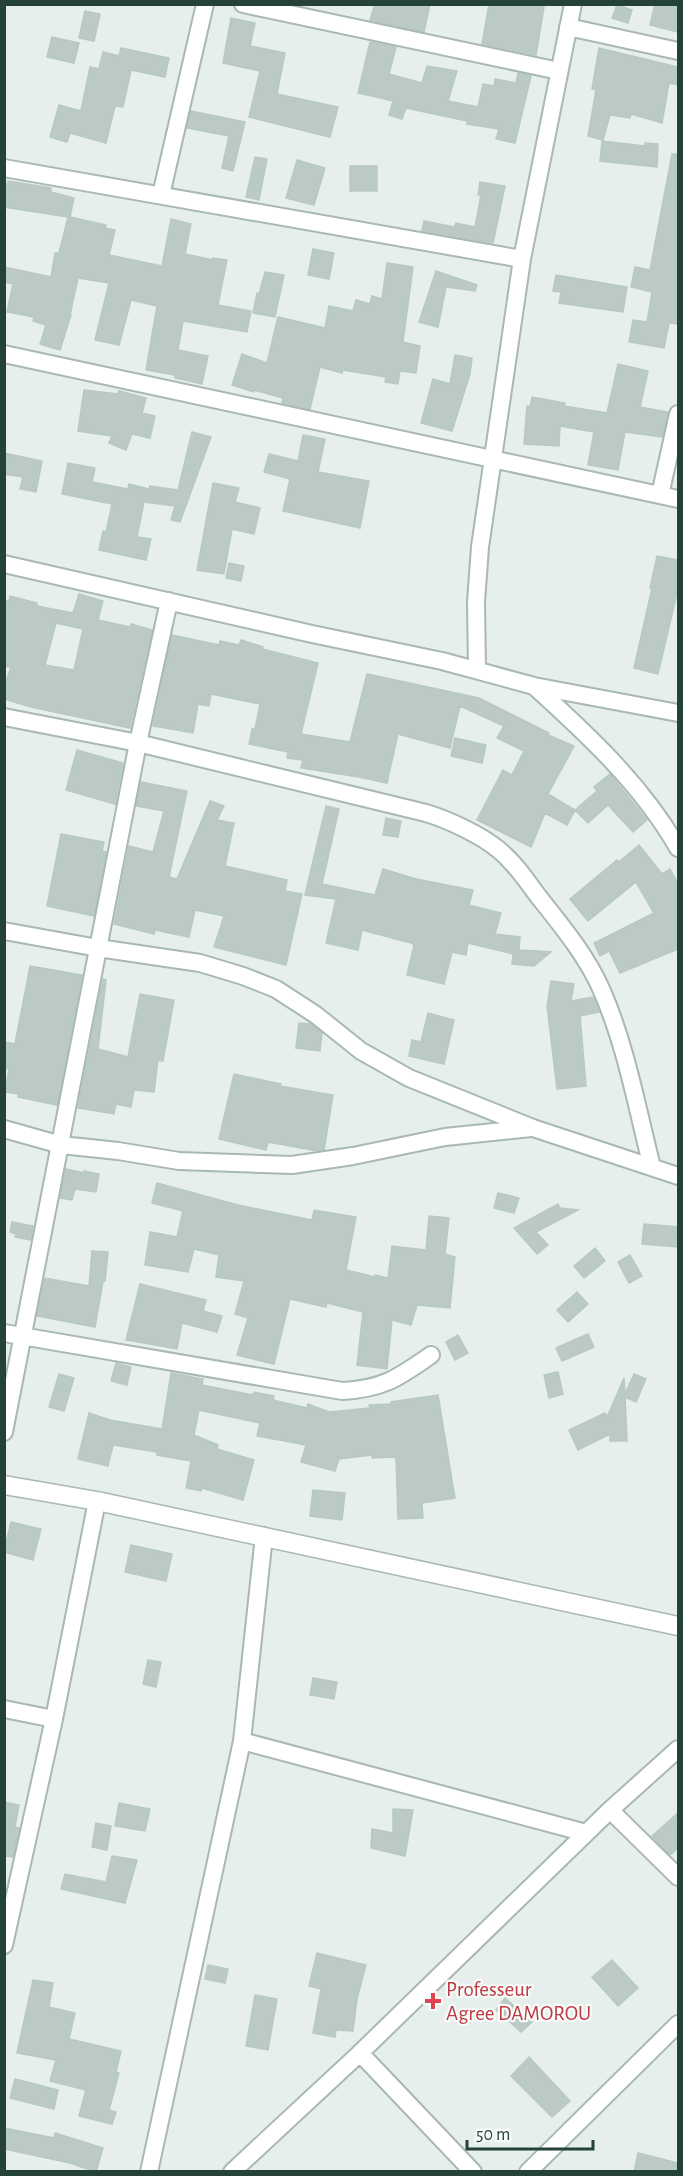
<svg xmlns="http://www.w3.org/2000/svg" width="683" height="2176" font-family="'Alegreya Sans',sans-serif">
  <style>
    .building { fill: #bbcac4; stroke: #b8c9c2; stroke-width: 1.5; fill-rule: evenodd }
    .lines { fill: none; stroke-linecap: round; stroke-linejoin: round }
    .minor-casing { stroke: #a8b8b2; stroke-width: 20 }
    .tertiary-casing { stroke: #a8b8b2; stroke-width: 21 }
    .minor { stroke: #fff; stroke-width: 16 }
    .tertiary { stroke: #fff; stroke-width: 18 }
    .health-dot { fill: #e0444e; stroke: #f7fbf9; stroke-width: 2 }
    .labels { text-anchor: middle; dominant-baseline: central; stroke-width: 4.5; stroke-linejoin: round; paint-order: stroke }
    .health-label { font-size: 21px; fill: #be3a42; stroke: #f7fbf9; text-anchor: start }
  </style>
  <rect width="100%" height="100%" fill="#e6efeb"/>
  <path class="building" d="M375 4H430L424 32 370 20Z
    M489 4H526L544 7 536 55 482 44Z
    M655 4H678V32L650 25Z
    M617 5 632 10 628 23 612 18Z
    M85 11 100 14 94 41 79 38Z
    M231 18 255 23 250 46 285 53 277 94 338 107 330 137 249 117 260 71 223 63Z
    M52 37 79 43 74 63 47 57Z
    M370 42 396 47 389 74 422 83 427 66 457 71 448 101 478 107 483 84 494 86 495 79 516 83 518 73 531 76 515 143 496 139 499 129 467 124V121L406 108 402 119 389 115 393 101 358 93Z
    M121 48 169 58 165 77 131 70 123 107 115 106 106 143 70 133 67 142 50 137 59 105 81 111 90 67 99 69 103 52 119 56Z
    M599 48 678 67V85L669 83 662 123 631 114 630 118 610 115 603 140 588 136 596 90 592 89Z
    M191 111 245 122 233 171 222 168 229 136 187 128Z
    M602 141 645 146V143L658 144 657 167 600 161Z
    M672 154H678V324L669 323 664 348 629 342 633 320 647 322 652 292 631 287 635 267 650 270Z
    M255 157 267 159 259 200 246 197Z
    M297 160 325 168 314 205 286 198Z
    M350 166H377V191H350Z
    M8 181 51 188V192L74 198 70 217 106 225 105 228 115 230 109 255 162 266 171 219 191 224 185 254 213 260V258L227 260 218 305 251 311 247 332 183 321 178 350 208 356 202 384 175 378V375L146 370 157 306 131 300 119 345 95 340 109 283 78 278 70 315H71L60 350 40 344 46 325 33 321 34 317 7 312 13 284 4 282V267L51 277 55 253H59L68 217 4 207V184H8Z
    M480 182 505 186 493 243 422 231 424 221 454 227 456 223 475 227 481 195H478Z
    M313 249 334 253 329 279 308 275Z
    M387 263 413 267 403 342 420 346 416 373 400 371 398 384 385 382 386 377 343 370 342 373 320 367 310 409 282 403 283 398 254 390V392L232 385 242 354 267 363 278 317 325 328 329 306 353 311 356 300 370 304 372 296 382 299Z
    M436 271 477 285 475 291 446 287 438 327 419 322Z
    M265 272 284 275 275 317 253 313 257 293 259 294Z
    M556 275 627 287 623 312 559 303 561 292 553 291Z
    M455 355 472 358 470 374 452 431 421 423 433 379 450 384Z
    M618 364 648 371 640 407 668 412 662 437 625 432 618 470 588 465 594 432 560 426 559 446 524 444 527 406 530 407 532 397 565 403 564 406 607 413Z
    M84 390 118 394 119 391 146 398 142 413 155 416 150 438 132 434 126 450 109 443 112 436 78 431Z
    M192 432 211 437 180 522 171 520 175 506 144 502 137 537 151 539 146 560 99 550 103 531 106 532 112 504 62 494 68 463 95 468 92 482 128 489 129 484 149 489 150 486 178 490Z
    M303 435 325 439 318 472 369 481 360 528 283 511 290 479 264 472 269 454 298 461Z
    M4 453 42 461 36 492 20 489 23 477 4 474Z
    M213 483 239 488 235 502 260 508 254 534 232 529 224 574 197 570Z
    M657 556 678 560V589L658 674 634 668 652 588H650Z
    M229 563 244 566 241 581 226 578Z
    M79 594 103 601 98 620 130 627 131 624 152 630 130 728 31 707 4 699V687L11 667 4 666V600L9 601 10 596 37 603V606L73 613ZM56 623 83 629 74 670 45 665Z
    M172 635 219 645 220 641 239 645 241 640 263 647 262 649 318 663 301 734 350 742 367 674 479 698 549 733 548 735 574 746 548 794 575 810 567 825 545 813 531 847 477 820 503 770 512 775 524 751 497 738 504 726 460 706 450 748 398 734 387 783 359 777 301 768 303 760 287 758 288 752 249 744 252 729H255L260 704 211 694 209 706 198 704 193 733 153 726Z
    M455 738 486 745 482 763 451 756Z
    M77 750 123 763 115 804 66 790Z
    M610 774 647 820 633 832 608 805 588 823 575 810 597 791 594 787Z
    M141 782 187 791 169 877 177 879 210 801 224 806 217 820 234 823 225 866 287 880 285 891 302 894 286 965 214 947 224 916 195 910 189 937 155 930 154 934 114 924 129 846 153 852 164 811 136 806Z
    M326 806 339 809 322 884 375 895 383 869 416 879 473 890 469 905 501 913 495 934 520 937 519 950 551 952 534 966 512 964 513 954 468 943 466 955 452 952 444 984 407 975 414 945 411 943 362 930 358 950 326 943 336 899 305 895Z
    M386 818 401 821 398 837 383 835Z
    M61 834 104 842 102 851 106 852 94 916 47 906Z
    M639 845 662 874 670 869 678 884V949L620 973 609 951 600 956 594 943 654 913 636 882 588 921 570 899 617 860 619 862Z
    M30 966 82 975 57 1105 18 1097 19 1094 5 1092 9 1069 4 1068V1042L15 1044Z
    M103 979 106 980 98 1049 128 1057 140 994 174 1000 163 1061 158 1060 154 1092 134 1090 131 1107 116 1104 114 1114 78 1108Z
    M551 981 574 984 571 1001 593 997 599 1012 580 1016 586 1086 557 1089 547 1006Z
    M428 1013 454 1020 444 1064 409 1056 412 1040 421 1042Z
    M299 1023 311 1024 322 1033 320 1051 296 1048Z
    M234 1074 281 1084 280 1086 333 1095 324 1150 317 1151 268 1142 266 1150 219 1139Z
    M66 1169 84 1173V1171L99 1174 96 1192 75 1189 72 1200 60 1198Z
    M157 1183 238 1205 312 1220 314 1210 356 1217 346 1270 375 1277V1275L388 1278 392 1246 426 1250 429 1216 449 1218 445 1254 455 1257 450 1308 417 1305 411 1325 392 1320 387 1369 357 1365 363 1312 327 1303 326 1307 290 1299 274 1364 237 1355 248 1318 235 1314 244 1281 216 1277 219 1255 194 1249 188 1272 145 1265 150 1232 177 1237 183 1211 152 1203Z
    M498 1193 519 1198 514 1213 494 1208Z
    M558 1204 560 1208 578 1210 536 1232 548 1245 537 1254 514 1228Z
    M12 1222 33 1226 31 1240 15 1237 16 1234 10 1232Z
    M644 1224 678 1227V1247L642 1244Z
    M595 1248 605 1261 584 1278 574 1266Z
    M92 1251 108 1252 105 1281H103L95 1327 37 1316 45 1278 89 1286Z
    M630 1255 642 1276 629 1283 618 1262Z
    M140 1284 206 1300 203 1311 222 1316 217 1332 182 1323 177 1349 126 1340Z
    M577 1292 588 1304 568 1322 557 1310Z
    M588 1334 594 1347 562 1361 556 1348Z
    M458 1335 468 1353 455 1360 446 1342Z
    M116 1363 131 1367 127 1385 111 1381Z
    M558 1372 563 1394 549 1398 544 1375Z
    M171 1373 203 1379 202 1385 253 1395 254 1392 274 1396 273 1400 307 1408 308 1404 329 1412 370 1408 369 1405 391 1404V1402L438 1395 455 1498 422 1503 423 1518 398 1519 396 1457 372 1458V1455L339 1459 335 1471 301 1462 306 1445 257 1436 260 1423 199 1410 194 1435 218 1445 217 1449 254 1460 243 1500 202 1488 201 1491 186 1488 191 1461 157 1455V1452L113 1445 108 1466 78 1459 89 1413 110 1420 162 1429Z
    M59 1374 74 1378 64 1411 49 1407Z
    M634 1374 646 1379 636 1402 625 1397 627 1441H610V1434L578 1450 569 1430 605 1413 607 1417 624 1378 625 1394Z
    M313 1490 345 1493 342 1520 310 1516Z
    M11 1522 41 1529 33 1560 4 1552Z
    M131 1545 172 1554 166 1581 125 1572Z
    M148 1660 161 1662 156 1687 143 1684Z
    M313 1678 337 1682 334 1699 310 1695Z
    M4 1802 19 1805 15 1827 19 1828 13 1857 4 1856Z
    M119 1803 150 1809 145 1831 115 1826Z
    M393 1809 413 1810 405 1856 371 1848 372 1829 393 1833Z
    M678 1813V1848L670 1855 652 1836Z
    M96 1823 111 1826 107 1850 92 1847Z
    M112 1856 137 1860 125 1903 61 1889 65 1874 106 1882Z
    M317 1953 366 1965 357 1999 353 2031 336 2030 335 2037 313 2033 321 1989 309 1986Z
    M612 1960 638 1988 618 2006 592 1977Z
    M208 1965 228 1969 225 1983 205 1979Z
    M33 1980 53 1983 49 2007 75 2013 69 2039 121 2051 116 2072 119 2073 109 2110 116 2112 112 2124 79 2116 86 2090 50 2081 56 2060 17 2053Z
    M255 1995 277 1999 268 2050 246 2046Z
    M505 1998 532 2022 521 2032 496 2010Z
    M529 2057 570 2101 552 2117 511 2076Z
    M15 2079 58 2090 54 2109 10 2098Z
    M4 2128 54 2138 55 2133 103 2148 96 2172 70 2163 4 2149Z
    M638 2153 678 2163V2172H634Z"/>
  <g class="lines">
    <g class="minor-casing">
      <path id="minor" d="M243 4 559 71
        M568 27 678 51
        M4 168 522 259
        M161 195 205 4
        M4 354 678 499
        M660 495 678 414
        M4 564 312 634 442 661 534 686 678 713
        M477 670 476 602 480 547 522 259 573 4
        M534 686C588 735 642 785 678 848
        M4 717 138 743 426 813C449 820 481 835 499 850 514 862 527 881 538 896 561 925 587 956 602 991 626 1046 637 1108 652 1167
        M4 931 98 948 200 963 243 976 276 989 316 1015 361 1051 409 1078 533 1128 678 1176
        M4 1129 61 1145 118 1151 179 1161 292 1165 353 1156 445 1137 531 1128
        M4 1333 342 1391C383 1389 398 1378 431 1355
        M4 1432 138 743 169 601
        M4 1709 54 1719
        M242 1741 586 1833
        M610 1810 678 1877
        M4 1945 54 1719 97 1501
        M360 2053 473 2172
        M149 2172 242 1741 264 1536
        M232 2172 360 2053 610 1810 678 1749
        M528 2172 678 2024"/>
    </g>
    <g class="tertiary-casing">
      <path id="tertiary" d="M4 1485 97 1501 678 1626"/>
    </g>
    <use href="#minor" class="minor"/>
    <use href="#tertiary" class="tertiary"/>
  </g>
  <path class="health-dot" d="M430 1992h6v6h6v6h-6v6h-6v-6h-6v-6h6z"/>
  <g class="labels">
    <g class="health-label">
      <text x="446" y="1989">Professeur<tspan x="446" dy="24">Agree DAMOROU</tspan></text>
    </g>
  </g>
  <rect width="683" height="2176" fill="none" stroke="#24423a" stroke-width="12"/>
  <path d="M467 2140v9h126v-9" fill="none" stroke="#24423a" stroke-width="3"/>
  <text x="476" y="2140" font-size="18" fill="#24423a" stroke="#f7fbf9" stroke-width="4.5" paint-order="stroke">50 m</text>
</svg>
